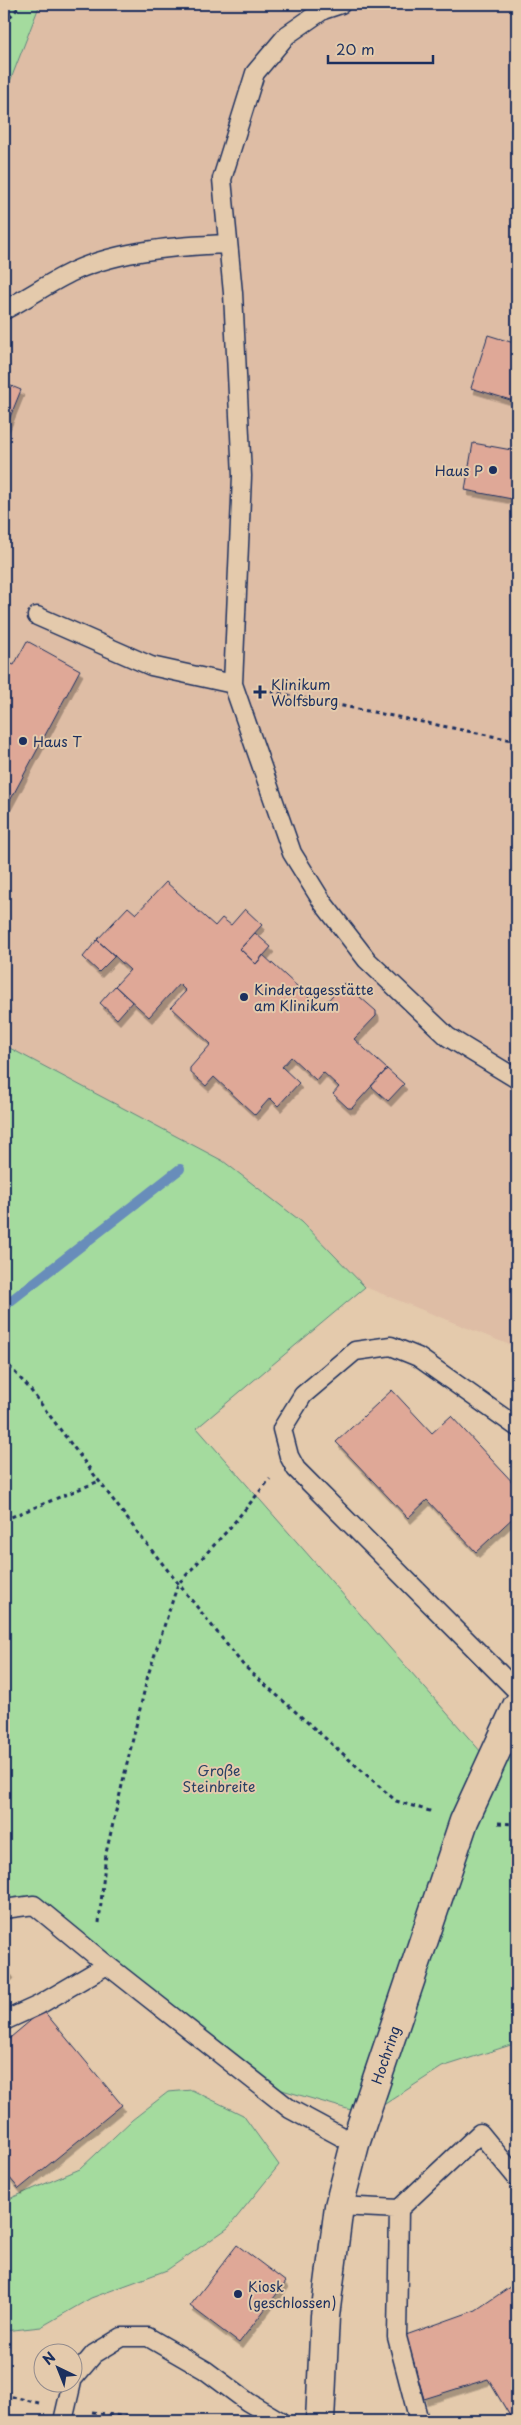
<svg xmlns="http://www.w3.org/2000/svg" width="521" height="2425" font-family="'Playpen Sans',sans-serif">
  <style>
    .built { fill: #debda5 }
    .green { fill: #a4db9e; stroke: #60857e }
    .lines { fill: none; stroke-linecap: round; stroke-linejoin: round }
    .stream { stroke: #688dba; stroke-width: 10 }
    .building { fill: #dfa897; stroke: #1b2f5e; filter: url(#shadow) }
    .lane-casing { stroke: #1b2f5e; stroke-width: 21 }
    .street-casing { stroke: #1b2f5e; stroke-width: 31 }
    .path { stroke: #1b2f5e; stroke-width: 3; stroke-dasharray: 4 4; stroke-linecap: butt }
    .lane { stroke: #e4caac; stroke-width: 18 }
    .street { stroke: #e4caac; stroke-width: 28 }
    .poi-dot { fill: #1b2f5e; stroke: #e4caac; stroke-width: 2 }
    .labels { text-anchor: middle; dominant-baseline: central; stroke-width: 4; stroke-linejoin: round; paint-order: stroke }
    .poi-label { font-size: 14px; fill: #1b2f5e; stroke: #e4caac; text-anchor: start }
    .park-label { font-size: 14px; fill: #294064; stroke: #e4caac }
    .street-label { font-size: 14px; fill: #1b2f5e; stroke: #e4caac }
  </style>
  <defs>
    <filter id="shadow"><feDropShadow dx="3" dy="5.5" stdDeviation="0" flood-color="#0004"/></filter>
  </defs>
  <rect width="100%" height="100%" fill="#e4caac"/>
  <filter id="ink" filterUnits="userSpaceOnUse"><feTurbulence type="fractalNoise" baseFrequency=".02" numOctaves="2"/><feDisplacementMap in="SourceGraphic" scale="10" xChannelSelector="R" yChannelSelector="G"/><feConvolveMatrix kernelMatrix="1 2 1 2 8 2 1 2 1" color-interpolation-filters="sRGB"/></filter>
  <g filter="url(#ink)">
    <path class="built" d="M40 4H517V1348L365 1287 197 1428 4 1338V97Z"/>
    <path class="green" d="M4 4H40L4 97Z
      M4 1045 223 1161 302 1222 365 1287 197 1428 496 1769 517 1729V2043L442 2067 368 2115 258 2083 35 1904 4 1908Z
      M192 2090 243 2115 279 2165 228 2228 167 2270 91 2298 41 2327 4 2331V2201L80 2169 132 2120 168 2092Z"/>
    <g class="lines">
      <path class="stream" d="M4 1306 180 1169"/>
    </g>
    <path class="building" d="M488 335 517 344V402L471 388Z
      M4 383 21 390 4 432Z
      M473 443 517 451V500L465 490Z
      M27 641 80 670 4 812V661L14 665Z
      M166 882 215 926 222 918 231 925 245 909 262 925 240 949 256 964 263 955 321 1008 344 983 376 1011V1016L354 1039 387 1069 352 1108H348L333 1094 339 1087 323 1072 316 1080 291 1057 282 1067 299 1083 278 1106 270 1098 255 1115 214 1077 206 1086 190 1072V1068L211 1044 171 1007 186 991 179 984 149 1017 115 986 130 970 97 940 128 907 136 914Z
      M255 933 271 947 256 964 240 949Z
      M97 940 115 956 99 972 83 957Z
      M115 986 132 1002 117 1019 100 1003Z
      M387 1069 404 1084 388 1101 371 1086Z
      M392 1390 432 1433 451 1416 517 1487V1514L476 1552 427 1500 408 1518 336 1442Z
      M4 1964 11 1973 4 1979Z
      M43 2010 122 2105 19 2189 4 2171V2043Z
      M237 2245 286 2282 239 2343 190 2306Z
      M517 2282V2421H513L488 2379 424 2399 406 2335 476 2310Z"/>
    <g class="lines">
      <g class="lane-casing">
        <path id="lane" d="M341 4 323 10 287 35 255 73 222 179 233 293 242 476 233 684 292 853 323 903 367 960 448 1037 517 1079
          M4 310C28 298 50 282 74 271 121 250 178 246 228 244
          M37 616 151 666 233 684
          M517 1427 418 1357 391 1346 355 1351 303 1395 282 1429 289 1456 296 1469 517 1691
          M4 1909 34 1905 107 1965 290 2109 355 2144
          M4 2021 39 2005 107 1965
          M339 2206 399 2209 397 2337 419 2421
          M399 2209 480 2133 517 2178
          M72 2380 94 2354 122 2337H148L205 2370 248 2402 280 2421
          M63 2421 72 2382"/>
      </g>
      <g class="street-casing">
        <g id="street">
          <path id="s1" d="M320 2421 325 2316 339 2206 355 2144 464 1821 517 1706"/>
        </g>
      </g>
      <path class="path" d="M4 23 22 4
        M263 690 517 741
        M4 1360 29 1388 138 1533 244 1666 396 1801 433 1812
        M4 1520 99 1481
        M498 1823 517 1824
        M99 1923 106 1853 148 1675 178 1584 228 1530 270 1479
        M4 2395 39 2403
        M92 2412 156 2421"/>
      <use href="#lane" class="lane"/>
      <use href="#street" class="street"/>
    </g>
  </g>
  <g class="poi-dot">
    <circle cx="493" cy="470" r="5"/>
    <path d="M257.5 684.5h5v5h5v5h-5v5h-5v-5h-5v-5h5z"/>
    <circle cx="23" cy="741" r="5"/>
    <circle cx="244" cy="997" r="5"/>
    <circle cx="238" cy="2294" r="5"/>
  </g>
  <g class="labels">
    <g class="poi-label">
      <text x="483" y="470" text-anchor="end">Haus P</text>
      <text x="271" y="684">Klinikum<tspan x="271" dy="16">Wolfsburg</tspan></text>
      <text x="33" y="741">Haus T</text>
      <text x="254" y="989">Kindertagesstätte<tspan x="254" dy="16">am Klinikum</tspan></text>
      <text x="248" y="2286">Kiosk<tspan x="248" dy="16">(geschlossen)</tspan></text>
    </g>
    <g class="park-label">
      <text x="219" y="1770">Große<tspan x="219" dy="16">Steinbreite</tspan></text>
    </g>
    <g class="street-label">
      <text stroke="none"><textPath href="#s1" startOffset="374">Hochring</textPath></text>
    </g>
  </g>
  <rect width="521" height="2425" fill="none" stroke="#e4caac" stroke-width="20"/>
  <rect x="10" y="10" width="501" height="2405" fill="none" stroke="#1b2f5e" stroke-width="2" filter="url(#ink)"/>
  <g transform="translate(58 2368) rotate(317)"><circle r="24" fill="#e4caac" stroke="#948c8d"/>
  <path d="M0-4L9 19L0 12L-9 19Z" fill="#1b2f5e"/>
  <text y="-8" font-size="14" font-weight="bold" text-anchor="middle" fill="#1b2f5e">N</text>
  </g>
  <path d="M328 55v8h105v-8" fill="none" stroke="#1b2f5e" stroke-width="2.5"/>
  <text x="336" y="55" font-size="15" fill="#1b2f5e" stroke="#e4caac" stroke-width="4" paint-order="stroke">20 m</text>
</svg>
